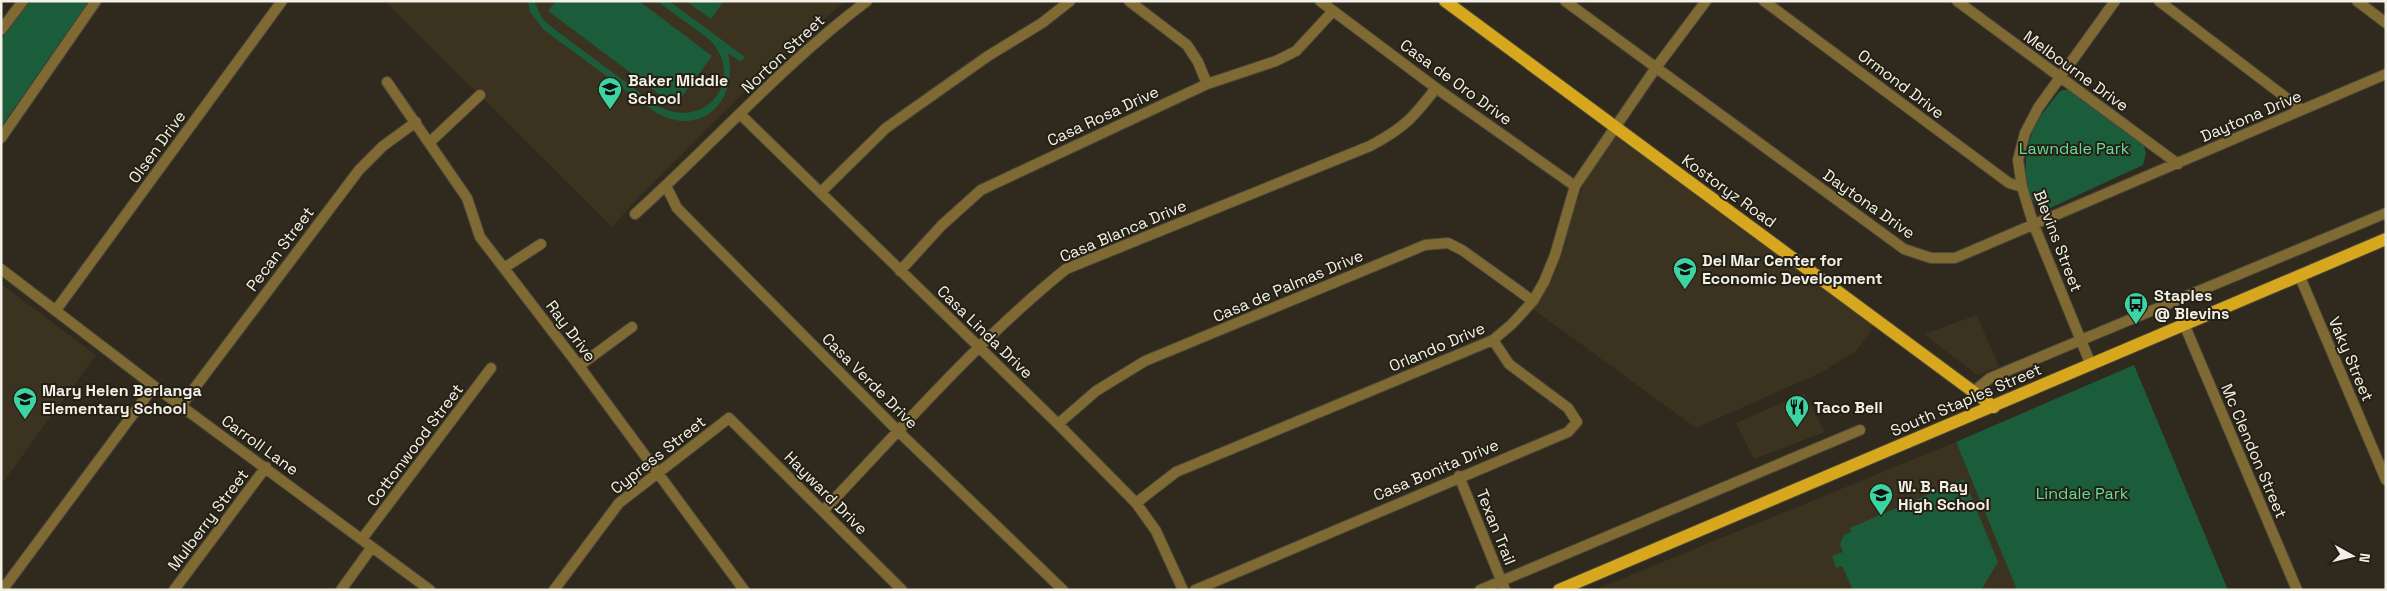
<svg xmlns="http://www.w3.org/2000/svg" width="2387" height="591" font-family="'Space Grotesk',sans-serif">
  <style>
    .built { fill: #3b3320 }
    .green { fill: #1b5d3b }
    .lines { fill: none; stroke-linecap: round; stroke-linejoin: round }
    .minor-casing { stroke: #4a4639; stroke-width: 12 }
    .major-casing { stroke: #4a4639; stroke-width: 14 }
    .minor { stroke: #806a33; stroke-width: 10 }
    .major { stroke: #d7a71d; stroke-width: 12 }
    .labels { text-anchor: middle; dominant-baseline: central; stroke-width: 4; stroke-linejoin: round; paint-order: stroke }
    .street-label { font-size: 16px; fill: #f3f0e8; stroke: #252014 }
    .poi-label { font-size: 16px; font-weight: bold; fill: #f3f0e8; stroke: #252014; text-anchor: start }
    .park-label { font-size: 16px; fill: #66dd9b; stroke: #252014 }
  </style>
  <rect width="100%" height="100%" fill="#2f2a1d"/>
  <path class="built" d="M385 1H845L771 65 636 200 612 227Z
    M1618 136 1872 324 1871 332 1856 351 1822 372 1696 428 1533 309 1555 270 1579 194 1591 170 1611 138Z
    M1 284 96 355 1 485Z
    M1977 315 1999 367 1977 375 1924 334Z
    M1804 393 1825 432 1754 459 1736 423Z
    M1956 442 2017 590H1594Z"/>
  <path class="green" d="M30 1H89L1 127V40Z
    M528 1H534L542 18 550 26 655 104C702 134 748 81 710 40L657 1H669L745 57 741 62 728 53C740 101 700 139 655 112L544 30 530 12Z
    M556 1H639L712 56 675 106 548 11Z
    M686 1H724L711 19Z
    M2063 90H2071L2143 143 2146 153 2143 165 2048 209C2042 206 2036 205 2032 199 2022 182 2025 148 2033 130 2038 117 2050 104 2059 92Z
    M2134 365 2228 590H2017L1956 442Z
    M1964 479 1998 562 1981 590H1853L1842 566 1836 568 1832 556 1843 552 1840 544 1844 535 1851 532 1850 528Z"/>
  <g class="lines">
    <g class="minor-casing">
      <path id="minor" d="M1129 1 1187 45 1198 62 1207 84
        M1320 1 1436 88 1575 186
        M1565 1 1904 249 1931 258H1955L2386 74
        M1764 1 2009 183 2022 187
        M1957 1 2178 164
        M2159 1 2302 110
        M2357 1 2386 23
        M1 30 23 1
        M387 82 467 198 480 237 579 366 744 590
        M740 114 1058 424 1136 503 1156 531 1183 590
        M1 138 96 1
        M430 142 480 95
        M666 186 677 208 899 432 1063 590
        M821 192 886 128 988 56 1042 23 1070 1
        M635 214C713 144 783 64 867 1
        M504 268 541 244
        M1 269 154 386 430 590
        M900 271 942 225 981 190 1207 84 1276 61 1296 51 1333 11
        M2300 277 2386 480
        M56 310 282 1
        M2184 324 2297 590
        M2091 365 2033 223 2022 187 2018 160 2025 133 2038 108 2115 1
        M579 366 632 327
        M1973 392 1990 378 2386 213
        M181 406 359 170 383 146 416 122
        M1058 424 1096 391 1145 361 1425 245 1448 243 1462 250 1533 301
        M1459 476 1505 590
        M1136 503 1176 472 1493 340 1512 324 1533 301 1544 282 1555 255 1575 186 1655 69 1706 1
        M823 511C902 428 977 341 1066 269L1370 146C1404 128 1413 118 1436 88
        M362 539 491 368
        M6 585 154 386
        M174 590 266 467
        M341 590 372 547
        M554 590 619 503 729 418 902 590
        M1195 590 1568 432 1577 422 1568 408 1509 364 1493 340
        M1480 590 1860 430"/>
    </g>
    <g class="major-casing">
      <path id="major" d="M1445 1 1994 407
        M1559 590 2386 239"/>
    </g>
    <use href="#minor" class="minor"/>
    <use href="#major" class="major"/>
  </g>
  <defs>
    <g id="school-pin" transform="scale(1.25)"><path d="M0 17L-7.5 6A9.5 9.5 0 1 1 7.5 6Z" fill="#3dd4a3" stroke="#252014"/><path d="M0-5L7-2L0 1L-7-2ZM-4 1L0 2.5L4 1V4Q0 6-4 4Z" fill="#111"/></g>
    <g id="university-pin" transform="scale(1.25)"><path d="M0 17L-7.5 6A9.5 9.5 0 1 1 7.5 6Z" fill="#3dd4a3" stroke="#252014"/><path d="M0-5L7-2L0 1L-7-2ZM-4 1L0 2.5L4 1V4Q0 6-4 4Z" fill="#111"/></g>
    <g id="bus-pin" transform="scale(1.25)"><path d="M0 17L-7.5 6A9.5 9.5 0 1 1 7.5 6Z" fill="#3dd4a3" stroke="#252014"/><path d="M-5-6H5V4H4V6H2V4H-2V6H-4V4H-5ZM-3.5-4V0h7V-4ZM-3.5 1.2v1.5H-2V1.2ZM2 1.2v1.5H3.5V1.2Z" fill="#111"/></g>
    <g id="restaurant-pin" transform="scale(1.25)"><path d="M0 17L-7.5 6A9.5 9.5 0 1 1 7.5 6Z" fill="#3dd4a3" stroke="#252014"/><path d="M-5-6h1v4h1v-4h1v4h1v-4h1v5L-1.5 .5V6h-2V.5L-5-1ZM5-6V6H3V1.5H1.5Q1.5-4 5-6Z" fill="#111"/></g>
  </defs>
  <g fill-rule="evenodd">
    <use href="#school-pin" x="610" y="89"/>
    <use href="#university-pin" x="1685" y="269"/>
    <use href="#bus-pin" x="2136" y="304"/>
    <use href="#school-pin" x="25" y="399"/>
    <use href="#restaurant-pin" x="1797" y="407"/>
    <use href="#school-pin" x="1881" y="495"/>
  </g>
  <g class="labels">
    <g class="street-label">
      <text transform="translate(783 54) rotate(-43)">Norton Street</text>
      <text transform="translate(2076 71) rotate(36)">Melbourne Drive</text>
      <text transform="translate(1456 82) rotate(36)">Casa de Oro Drive</text>
      <text transform="translate(1901 84) rotate(37)">Ormond Drive</text>
      <text transform="translate(1103 116) rotate(-25)">Casa Rosa Drive</text>
      <text transform="translate(2251 116) rotate(-23)">Daytona Drive</text>
      <text transform="translate(157 147) rotate(-54)">Olsen Drive</text>
      <text transform="translate(1729 191) rotate(36)">Kostoryz Road</text>
      <text transform="translate(1869 204) rotate(35)">Daytona Drive</text>
      <text transform="translate(1123 231) rotate(-23)">Casa Blanca Drive</text>
      <text transform="translate(2058 241) rotate(69)">Blevins Street</text>
      <text transform="translate(280 249) rotate(-53)">Pecan Street</text>
      <text transform="translate(1288 286) rotate(-23)">Casa de Palmas Drive</text>
      <text transform="translate(571 331) rotate(53)">Ray Drive</text>
      <text transform="translate(985 332) rotate(44)">Casa Linda Drive</text>
      <text transform="translate(1437 347) rotate(-23)">Orlando Drive</text>
      <text transform="translate(2351 359) rotate(67)">Vaky Street</text>
      <text transform="translate(870 381) rotate(45)">Casa Verde Drive</text>
      <text transform="translate(1966 400) rotate(-23)">South Staples Street</text>
      <text transform="translate(260 445) rotate(36)">Carroll Lane</text>
      <text transform="translate(415 445) rotate(-53)">Cottonwood Street</text>
      <text transform="translate(2254 451) rotate(67)">Mc Clendon Street</text>
      <text transform="translate(658 455) rotate(-38)">Cypress Street</text>
      <text transform="translate(1436 470) rotate(-23)">Casa Bonita Drive</text>
      <text transform="translate(826 493) rotate(45)">Hayward Drive</text>
      <text transform="translate(208 520) rotate(-53)">Mulberry Street</text>
      <text transform="translate(1496 527) rotate(68)">Texan Trail</text>
    </g>
    <g class="poi-label">
      <text x="628" y="80">Baker Middle<tspan x="628" dy="18">School</tspan></text>
      <text x="1702" y="260">Del Mar Center for<tspan x="1702" dy="18">Economic Development</tspan></text>
      <text x="2154" y="295">Staples<tspan x="2154" dy="18">@ Blevins</tspan></text>
      <text x="42" y="390">Mary Helen Berlanga<tspan x="42" dy="18">Elementary School</tspan></text>
      <text x="1814" y="407">Taco Bell</text>
      <text x="1898" y="486">W. B. Ray<tspan x="1898" dy="18">High School</tspan></text>
    </g>
    <g class="park-label">
      <text x="2074" y="148">Lawndale Park</text>
      <text x="2082" y="493">Lindale Park</text>
    </g>
  </g>
  <rect width="2387" height="591" fill="none" stroke="#f3f0e8" stroke-width="5"/>
  <g transform="translate(2352 556) rotate(98)" stroke="#252014" stroke-width="4" paint-order="stroke">
  <path d="M0-4L9 19L0 12L-9 19Z" fill="#f3f0e8"/>
  <text y="-8" font-size="14" font-weight="bold" text-anchor="middle" fill="#f3f0e8">N</text>
  </g>
</svg>
